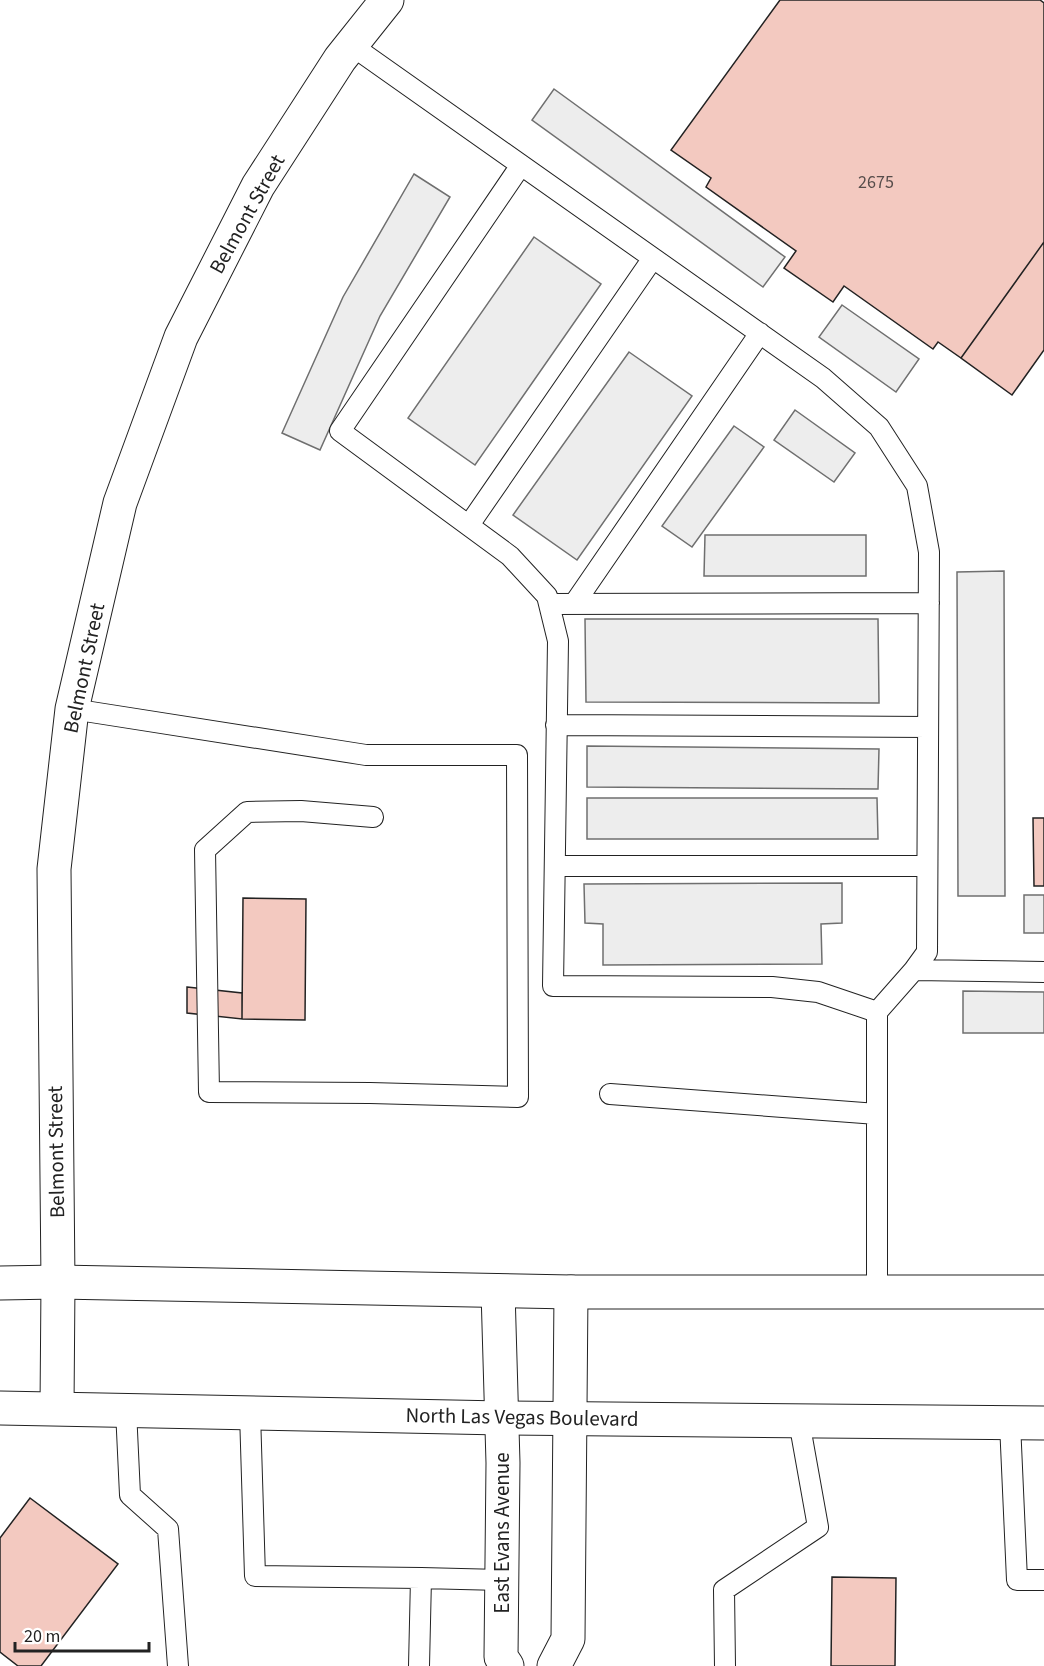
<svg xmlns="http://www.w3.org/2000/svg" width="1044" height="1666" font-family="'Source Sans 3',sans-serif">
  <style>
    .parking { fill: #ededed; stroke: #6f6f6f; stroke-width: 1.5 }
    .building { fill: #f3c9c0; stroke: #222; stroke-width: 1.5 }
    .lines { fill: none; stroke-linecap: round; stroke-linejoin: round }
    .lane-casing { stroke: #222; stroke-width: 22 }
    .secondary-casing { stroke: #222; stroke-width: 35 }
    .primary-casing { stroke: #222; stroke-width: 35 }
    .lane { stroke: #fff; stroke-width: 20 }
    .secondary { stroke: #fff; stroke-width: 33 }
    .primary { stroke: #fff; stroke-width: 33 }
    .labels { text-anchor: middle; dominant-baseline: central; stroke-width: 4.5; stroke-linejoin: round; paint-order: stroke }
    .number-label { font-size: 18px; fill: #564c4a }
    .street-label { font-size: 21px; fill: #222; stroke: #fff }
  </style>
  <rect width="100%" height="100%" fill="#fff"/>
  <path class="parking" d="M554 89 785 257 763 287 532 120Z
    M414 174 450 197 380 316 320 450 282 433 343 297Z
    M534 237 601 284 475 465 408 418Z
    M842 305 919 359 896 392 819 337Z
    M629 352 692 396 577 560 513 515Z
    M795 410 855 453 834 482 774 440Z
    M734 426 764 447 692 547 662 526Z
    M705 535H866V576H704Z
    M1004 571 1005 896H958L957 572Z
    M585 619H878L879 703 586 702Z
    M587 746 879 749 878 789 587 787Z
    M587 798H877L878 839H587Z
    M842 883V923L821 924 822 964 603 965V924L585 923 584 884Z
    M1024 895H1044V933H1024Z
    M963 991 1044 992V1033H963Z"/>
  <path class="building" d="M780 0H1040L1044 3V242L961 358 938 342 933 349 844 286 833 302 784 268 796 251 706 187 711 178 671 150Z
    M1044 242V350L1012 395 961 358Z
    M1033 818H1044V886H1034Z
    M243 898 306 899 305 1020 242 1019Z
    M187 987 242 993V1019L187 1013Z
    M30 1498 118 1564 41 1666H18L0 1652V1538Z
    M832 1577 896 1578 895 1666H831Z"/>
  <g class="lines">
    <g class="lane-casing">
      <path id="lane" d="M351 45 823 378 879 427 917 486 929 552 927 952 914 970
        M521 165 340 431 510 556 547 596 558 641 553 986 772 987 818 992 877 1012
        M469 525 653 258
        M549 604 929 603
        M574 604 760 333
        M72 709 366 755H517L518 1097 370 1093 209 1092 205 850 247 812 301 811 373 817
        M556 725 928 727
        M555 866H927
        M610 1094 877 1114
        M877 1292V1012L914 970 1044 972
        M126 1410 130 1495 168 1529 178 1666
        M250 1413 255 1576 421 1578
        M1010 1423 1017 1580H1044
        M419 1666 421 1578 501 1580
        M725 1666 724 1590 818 1527 799 1421"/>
    </g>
    <g class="secondary-casing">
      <path id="secondary" d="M498 1291 503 1463 501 1657 507 1666
        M57 1408 58 1282 54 869 72 709 120 503 181 337 258 186 340 59 387 0
        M554 1666 568 1639 571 1292"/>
    </g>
    <g class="primary-casing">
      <path id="primary" d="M0 1283 58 1282 571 1292H1044
        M0 1408 502 1418 1044 1423"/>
    </g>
    <use href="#lane" class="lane"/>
    <use href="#secondary" class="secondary"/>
    <use href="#primary" class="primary"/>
  </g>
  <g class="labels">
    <g class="number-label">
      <text x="876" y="182">2675</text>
    </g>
    <g class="street-label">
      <text transform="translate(247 214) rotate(-61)">Belmont Street</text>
      <text transform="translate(84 668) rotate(-78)">Belmont Street</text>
      <text transform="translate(56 1152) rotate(-91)">Belmont Street</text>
      <text transform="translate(522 1417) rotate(1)">North Las Vegas Boulevard</text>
      <text transform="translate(502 1533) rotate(-90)">East Evans Avenue</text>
    </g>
  </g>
  <path d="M15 1642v9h134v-9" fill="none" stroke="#222222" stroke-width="3"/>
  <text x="24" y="1642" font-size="18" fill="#222222" stroke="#ffffff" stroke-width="4.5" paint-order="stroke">20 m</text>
</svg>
